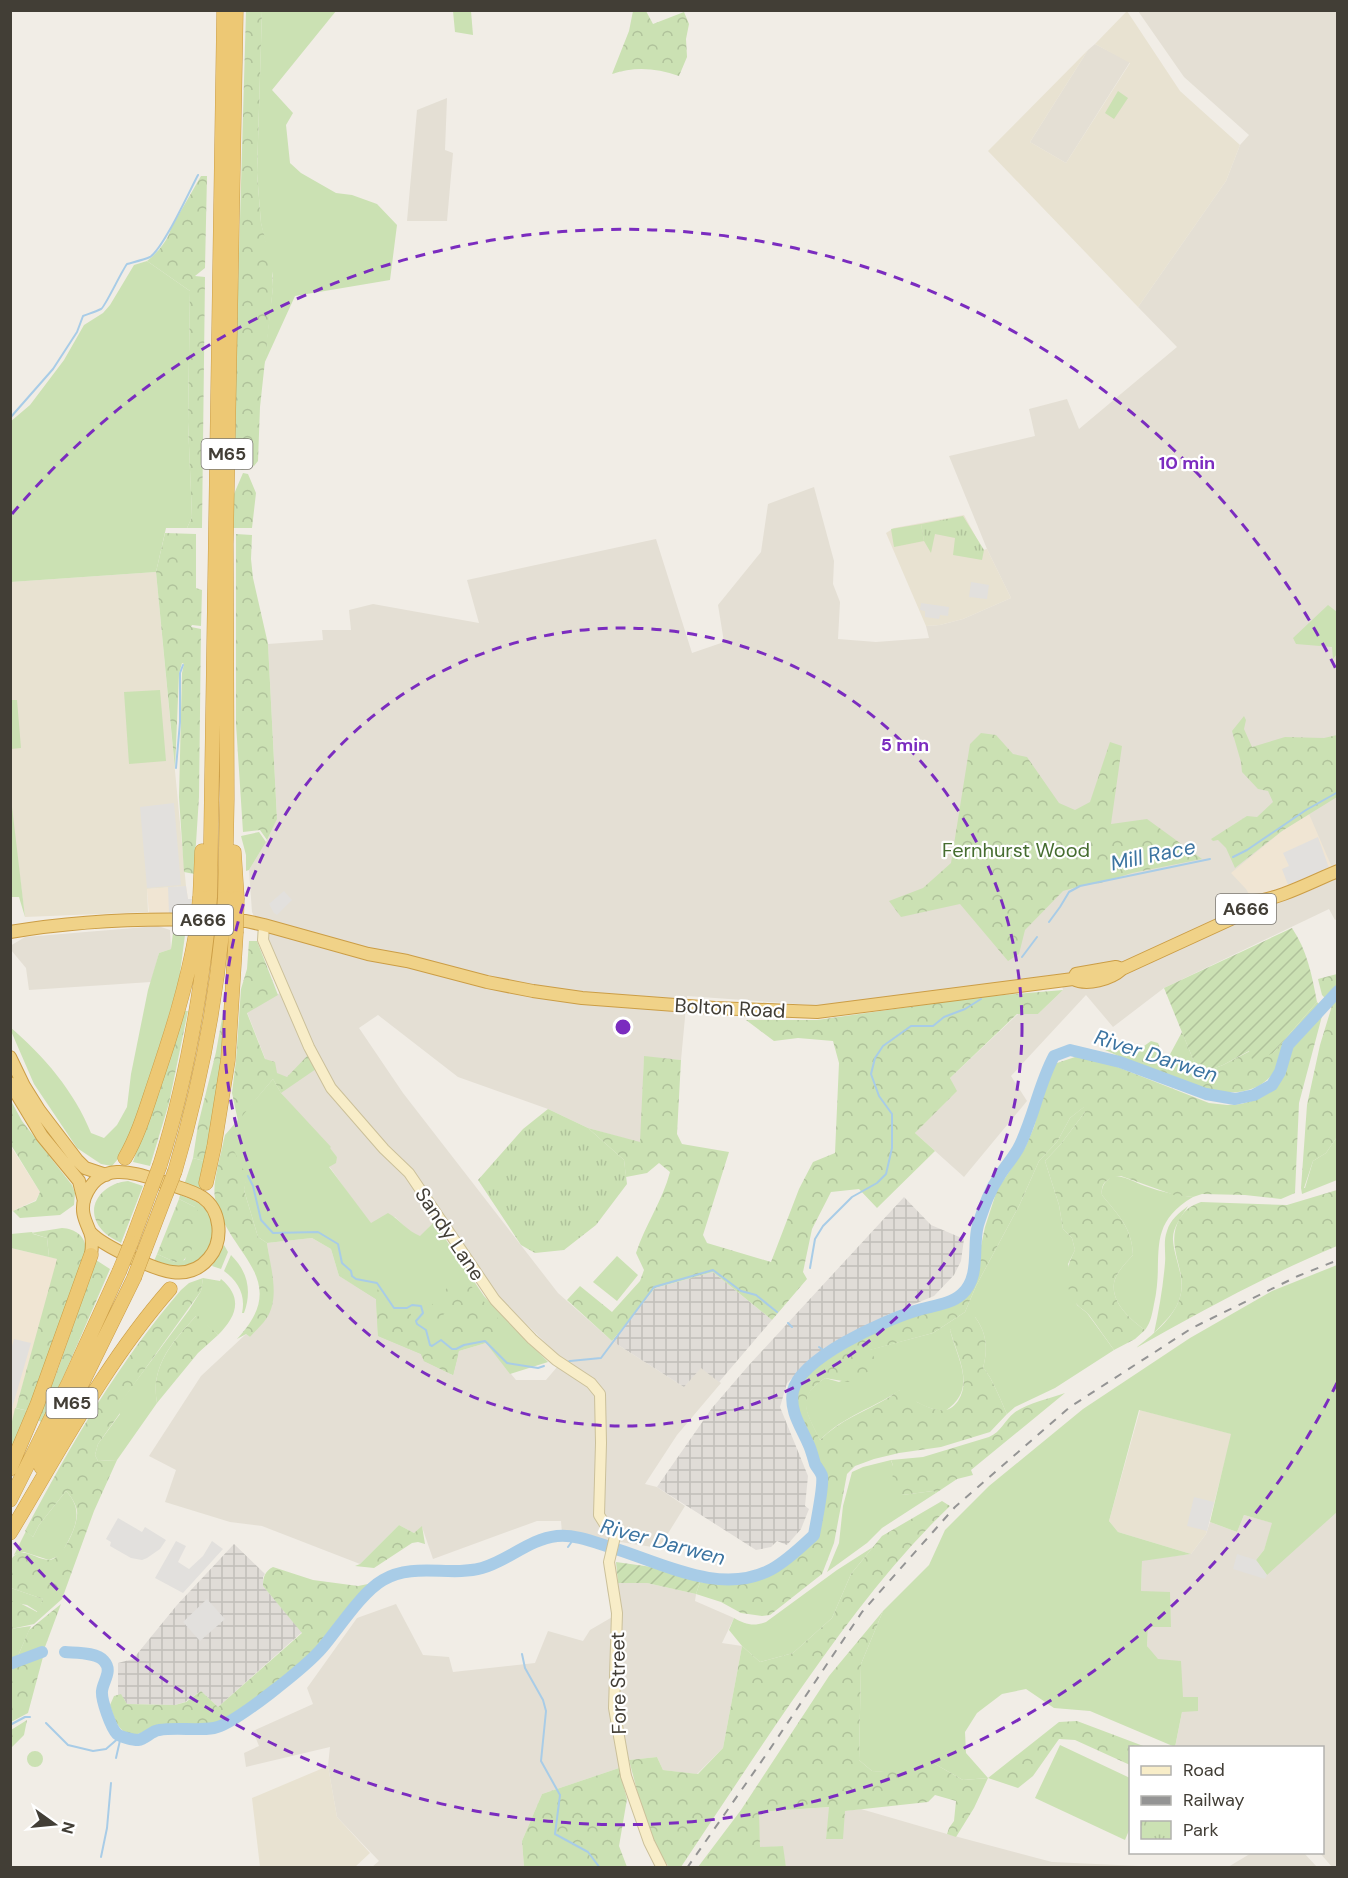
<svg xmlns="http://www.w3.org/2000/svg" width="1348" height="1878" font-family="'DM Sans',sans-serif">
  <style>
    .residential { fill: #e4dfd4 }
    .commercial { fill: #f0e5d3 }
    .industrial { fill: url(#industrial-grid) }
    .education { fill: #e8e2d1 }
    .grass { fill: #cbe1b3 }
    .forest { fill: url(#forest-crowns) }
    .park { fill: url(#park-tufts) }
    .garden { fill: url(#garden-furrows) }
    .parking { fill: #e2e0dd }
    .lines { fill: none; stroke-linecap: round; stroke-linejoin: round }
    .stream { stroke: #a8cce7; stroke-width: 2 }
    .river { stroke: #a8cce7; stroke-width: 12 }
    .secondary-casing { stroke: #cbc09a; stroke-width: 12 }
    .trunk-casing { stroke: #cb9d45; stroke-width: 14 }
    .motorway-casing { stroke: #cb9d45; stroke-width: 15 }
    .secondary { stroke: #f8edc8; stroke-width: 10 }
    .trunk { stroke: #f0d288; stroke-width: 12 }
    .motorway { stroke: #edc874; stroke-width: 14 }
    .rail { stroke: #949494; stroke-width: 2; stroke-dasharray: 8 8; stroke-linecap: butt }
    .motorway-bridge-casing { stroke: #cb9d45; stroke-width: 15; stroke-linecap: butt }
    .motorway-bridge { stroke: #edc874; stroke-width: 14 }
    .ring { fill: none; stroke: #7b2cbf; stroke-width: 3; stroke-dasharray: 10 8 }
    .labels { text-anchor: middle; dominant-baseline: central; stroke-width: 4.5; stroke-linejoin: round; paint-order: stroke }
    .shield { fill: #fff; stroke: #7b7872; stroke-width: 1.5 }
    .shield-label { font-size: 18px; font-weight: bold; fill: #423e36 }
    .park-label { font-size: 20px; fill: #466d30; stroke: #fff }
    .street-label { font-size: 20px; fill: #423e36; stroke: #fff }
    .water-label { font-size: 21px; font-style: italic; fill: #3c74a1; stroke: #fff }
    .centre { fill: #7b2cbf; stroke: #fff; stroke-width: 3 }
    .ring-label { font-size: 18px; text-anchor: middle; font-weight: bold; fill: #7b2cbf; stroke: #fff; stroke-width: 4.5; stroke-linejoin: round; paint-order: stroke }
  </style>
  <defs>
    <pattern id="industrial-grid" width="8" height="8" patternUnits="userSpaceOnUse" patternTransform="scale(1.5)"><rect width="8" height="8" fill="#e0dcd7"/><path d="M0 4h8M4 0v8" fill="none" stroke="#c1beb9"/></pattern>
    <pattern id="forest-crowns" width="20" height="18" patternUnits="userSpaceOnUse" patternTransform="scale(1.5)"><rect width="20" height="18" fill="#cbe1b3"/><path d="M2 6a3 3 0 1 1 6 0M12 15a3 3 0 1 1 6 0" fill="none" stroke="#b0c29b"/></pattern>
    <pattern id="park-tufts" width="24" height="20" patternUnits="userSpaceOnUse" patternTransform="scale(1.5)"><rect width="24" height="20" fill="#cbe1b3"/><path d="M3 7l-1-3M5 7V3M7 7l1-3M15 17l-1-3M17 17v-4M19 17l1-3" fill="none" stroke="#b0c29b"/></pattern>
    <pattern id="garden-furrows" width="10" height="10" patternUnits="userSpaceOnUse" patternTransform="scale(1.5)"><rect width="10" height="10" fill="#cbe1b3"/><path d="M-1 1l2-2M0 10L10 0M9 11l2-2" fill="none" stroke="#b0c29b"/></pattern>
  </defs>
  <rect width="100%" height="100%" fill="#f1ede6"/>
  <path class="residential" d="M1138 11H1337V919L1335 920 1329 909 1164 988 1113 1027 1086 995 1011 1076 1027 1101 964 1177 915 1133 956 1091 950 1078 1018 1014H1038L1063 990 1059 974 826 1006 687 996 681 1060 644 1057 641 1143 588 1128 548 1109 458 1077 378 1015 359 1028 403 1093 558 1293 612 1341 684 1387 701 1367 721 1383 677 1435 645 1484 657 1487 685 1506 659 1548 562 1533 561 1521H537L433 1559 422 1527 414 1533 399 1525 360 1564 262 1526 230 1522 165 1502 176 1470 149 1456 201 1376 246 1334 250 1337 273 1302V1284L267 1243 312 1238 331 1249 339 1276 376 1298 378 1336 421 1354 452 1375 459 1351 486 1343 516 1380H546L563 1360 500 1298 440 1215 420 1237 411 1233 395 1217 374 1230 329 1166 337 1157 281 1093 273 1079 247 1012 287 989 252 912 249 870 267 840 277 818 268 644 323 640 322 630H351L349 610 373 604 479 623 467 580 656 539 692 653 724 642 718 605 761 552 768 504 814 487 834 561 833 584 840 602 838 639 876 642 929 638 926 626 940 625 963 619 1011 598 987 549 949 456 1035 436 1029 409 1067 399 1079 429 1177 347 1138 307 1226 181 1240 145 1249 135 1184 77Z
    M1095 44 1130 62 1066 163 1030 142 1088 50Z
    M447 98 445 150 453 153 447 221H407L417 110Z
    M158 926 170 930 171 949 159 953 151 982 29 990 26 968 11 950 10 946 25 937Z
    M1337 1512V1867H1332L1320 1853 1322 1852V1748L1175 1747 1182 1712 1198 1697H1183L1147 1646 1148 1627 1141 1591 1142 1560 1191 1554 1206 1534 1210 1522 1237 1532 1244 1515 1273 1523 1264 1550 1256 1560Z
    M618 1583H647L696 1594 695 1601 734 1618 722 1643 742 1646 723 1748 697 1774 663 1770 657 1757 629 1760 619 1768 542 1794 522 1841 524 1867H372L379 1861 337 1817 328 1766 330 1747 246 1767 244 1753 259 1746 253 1731 313 1704 307 1688 357 1618 396 1604 423 1655 449 1657 453 1672 535 1663 548 1631 583 1641 590 1630 614 1616 607 1589Z
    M830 1807 826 1839 844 1811 861 1809 947 1834 1052 1862 1161 1867H786L782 1846 760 1848 758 1812Z
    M1253 1852 1304 1853 1317 1867H1228Z"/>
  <path class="commercial" d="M1309 814 1334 872 1253 901 1246 889 1231 873 1282 831Z
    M186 886 188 899H192L190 911 149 914 147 889Z
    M10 1145 40 1192 36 1200 11 1212Z
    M11 1248 58 1259 11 1426Z"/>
  <path class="industrial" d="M904 1197 931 1225 964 1239 961 1261 954 1275 934 1296 887 1315 824 1348 787 1383 780 1407 808 1476 805 1506 809 1509 801 1529 787 1545 777 1541 771 1547 756 1550 657 1487 712 1408 749 1365Z
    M713 1272 772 1320 719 1382 701 1368 684 1387 612 1341 655 1288Z
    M234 1544 265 1574 263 1577V1586L302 1632 218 1707 201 1691 185 1702 175 1705 127 1704 121 1695H118V1663L133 1659 177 1605Z"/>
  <path class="education" d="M1127 11 1180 91 1240 145 1226 181 1138 307 988 151 1088 50 1030 142 1066 163 1130 63 1095 44Z
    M964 515 983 550 987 549 1011 598 963 619 940 625 926 626 886 533 894 528Z
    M156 572 186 886 147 889 148 912 25 917 11 807V582Z
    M1140 1410 1232 1434 1206 1534 1191 1554 1118 1532 1109 1521Z
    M328 1766 337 1817 370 1853 355 1867H260L252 1798Z"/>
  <path class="grass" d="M262 11H336L272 90 293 113 286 125 290 163 301 173 336 193 352 195 377 204 397 225 390 280 295 296 264 364 273 287V276L261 223 257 173Z
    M453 11H471L473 35 455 32Z
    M1118 91 1128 98 1114 119 1105 113Z
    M147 261 190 291 188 422 192 517 187 528H166L156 572 11 582 10 422 30 405 64 360 84 325 103 313 110 305 134 265Z
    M921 524 924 541 894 547 891 529Z
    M1328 605 1337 612V654L1333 659 1332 647 1296 644 1293 638Z
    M160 690 166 761 129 764 124 692Z
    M11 700H17L21 748 11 749Z
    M11 807H12L25 917 19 897H11Z
    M259 832 266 842 249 870 246 871V855L241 836Z
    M173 933 185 935 179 981 162 1038 131 1134 123 1153 112 1166 101 1164 77 1148 34 1084 11 1031 10 1027C44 1056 74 1091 91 1133L104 1138 117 1125 127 1107 131 1074 148 990 159 953 171 949Z
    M273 1079 281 1093 331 1147 330 1148 337 1157 336 1163 329 1167 371 1223 388 1213C400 1220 407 1231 420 1236L434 1222 484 1296 548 1362 510 1374 486 1343 459 1351 453 1375 424 1361 421 1354 378 1336 376 1299 339 1276 331 1249 312 1238 267 1243 258 1237 244 1190 246 1177 224 1139 225 1135Z
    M1085 1106V1112L1060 1145 1045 1161 1059 1205 1063 1229 1072 1238 1075 1250 1068 1264 1077 1305 1087 1313 1114 1350 1055 1388 1015 1407 1007 1414C1002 1403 991 1375 983 1368 988 1349 987 1333 975 1317L950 1330C958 1361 978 1389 945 1411 927 1410 914 1401 900 1390 874 1408 843 1416 820 1440 807 1413 794 1398 825 1378L839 1382 877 1364 869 1350 933 1333 965 1312 976 1286 1019 1206 1039 1161 1057 1142 1070 1118Z
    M1337 1137V1180L1302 1194 1301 1188H1305L1313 1161 1326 1153Z
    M193 1158 204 1161 201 1171 202 1193 184 1185Z
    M1113 1176C1125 1176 1134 1182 1145 1186 1161 1192 1176 1195 1193 1197 1144 1226 1165 1257 1154 1304 1152 1314 1151 1322 1145 1330 1131 1320 1111 1303 1114 1283 1116 1272 1126 1263 1133 1255 1132 1227 1118 1215 1102 1195 1101 1186 1105 1181 1113 1176Z
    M180 1195C187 1198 196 1200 202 1206 220 1223 215 1255 191 1265 179 1271 166 1265 154 1261L157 1254 175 1262 185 1260 195 1207 179 1199Z
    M1188 1206C1182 1216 1172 1228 1173 1240 1174 1259 1187 1280 1179 1300 1175 1313 1163 1323 1154 1333 1159 1310 1163 1287 1165 1263 1166 1252 1163 1242 1167 1231 1170 1220 1179 1213 1188 1206Z
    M32 1232 33 1234 47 1238 49 1257 11 1248V1234Z
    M224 1245 228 1252 221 1269 212 1266Z
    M231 1255C248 1272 252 1291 244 1313H242C246 1295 238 1281 224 1271Z
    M617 1256 638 1275 617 1301 593 1282Z
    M1337 1265V1512L1267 1575 1256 1560 1264 1550 1272 1523 1244 1515 1237 1532 1210 1522 1231 1434 1139 1410 1109 1521 1118 1532 1191 1554 1142 1561 1141 1591 1170 1592 1171 1627H1148L1147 1646 1158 1659 1181 1661 1183 1697H1198V1711L1182 1712 1175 1747 1090 1711 1054 1708 1026 1689 1002 1694 977 1713 965 1732 966 1753 988 1778 963 1780 935 1764 909 1774 872 1771 859 1760 861 1664 883 1611 929 1565 945 1530 989 1486 1083 1409 1190 1338 1272 1291Z
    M203 1278 220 1281 221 1279C244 1298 236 1317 218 1335L196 1316C173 1341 150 1366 157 1403L117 1460 98 1461 95 1455 98 1444 120 1414 116 1408 189 1310 201 1291Z
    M15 1408 29 1411 11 1457V1426Z
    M891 1460 902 1495 933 1491 936 1493 882 1528 867 1543 827 1572 839 1543 843 1506 852 1472 863 1467Z
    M66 1491C87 1513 72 1533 61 1555L49 1560 24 1552 14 1555 26 1531 33 1537 39 1525Z
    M873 1547 851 1574 832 1618 793 1653 760 1662 742 1646 729 1630 734 1618C745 1624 753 1627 766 1622L837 1570Z
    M11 1588 43 1599 38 1612 27 1605 11 1602Z
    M31 1626 17 1658 11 1661 10 1629Z
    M1060 1745 1130 1778V1828L1125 1840 1035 1798Z
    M27 1759a8 8 0 1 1 16 0a8 8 0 1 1-16 0Z"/>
  <path class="forest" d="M246 11H262L257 173 261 223 272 265 273 287 260 407 258 461 254 466 242 470 235 466 236 358Z
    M633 11H646L653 24 684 12 689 24 686 39 687 57 679 76C656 68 635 66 612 74L629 31Z
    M201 176H207L205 268 195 276 205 277 202 528H187L192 517 188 422 190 291 147 261C157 253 168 241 171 228Z
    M243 473 248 474 256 493 252 528H233L234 494Z
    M165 533 196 534V588L202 590 201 626 192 625 191 627 201 629 199 797 194 874 184 872 179 797 182 673 184 664 182 663 179 674 175 769 156 572Z
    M236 534 252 535 251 559 253 578 268 644 277 819 267 840 260 830 243 832 236 724Z
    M1244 716 1246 720 1244 729 1252 747 1285 737 1324 738 1337 735V797L1282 831 1235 868 1226 848 1218 840 1213 841 1211 839 1247 816 1257 817 1273 802 1268 791 1258 789 1242 772 1241 762 1232 731Z
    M981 733 996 735 1013 754 1027 757 1059 803 1075 810 1090 802 1110 742 1122 746 1111 824 1147 819 1202 859 1132 873 1100 883 1084 885 1063 891 1025 930 1019 954 1008 961 960 904 901 917 889 901 923 888 951 863 970 744Z
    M249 941H257L278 995 247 1013 265 1059 275 1062 277 1073 287 1077 309 1054 316 1069 281 1093 273 1079 238 1121 232 1093 236 1060 241 989 247 969Z
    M1337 974V985L1325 998 1322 995 1318 979Z
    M1063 990 1038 1014H1017L950 1078 957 1091 915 1133 935 1151 877 1208 859 1189 831 1192 812 1229 803 1272 807 1279 772 1320 713 1272 655 1288 612 1341 567 1300 580 1286 612 1312 640 1281 644 1270 636 1253C645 1225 663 1200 670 1172L659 1163 647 1173 626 1177 624 1160 588 1128 640 1142 644 1056 681 1060 677 1134 682 1144 729 1152 703 1235 707 1243 771 1262 799 1189 813 1162 835 1153 839 1063 833 1041 798 1038 774 1041 746 1020H817L979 997Z
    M1337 995V1137L1326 1153 1313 1161 1304 1188H1301L1307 1105 1320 1045 1331 1009 1332 1001Z
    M1317 1002 1319 1004C1308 1017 1295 1029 1286 1043 1279 1053 1280 1066 1271 1076 1234 1118 1146 1068 1105 1050L1140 1049 1151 1041 1158 1043 1164 1059 1168 1058 1182 1032 1199 1074 1223 1065 1250 1051 1273 1053Z
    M184 1011H188L169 1103 150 1166 133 1162Z
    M223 1013 224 1049 208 1149 204 1161 193 1158 198 1125 216 1052Z
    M1322 1016 1299 1103 1295 1193 1281 1199 1245 1195 1202 1194 1193 1197 1174 1195 1121 1176C1109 1177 1100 1182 1102 1195 1118 1215 1132 1227 1133 1255 1126 1263 1116 1272 1114 1283 1111 1303 1131 1320 1145 1330L1135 1339 1114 1350C1106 1339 1098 1327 1089 1315 1085 1310 1079 1308 1076 1303 1063 1285 1065 1269 1075 1250L1072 1238 1063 1229 1059 1205 1045 1161 1060 1145 1085 1112 1084 1107 1070 1118 1057 1142 1039 1161 1019 1206 976 1286 965 1312 933 1333 870 1350 878 1364 875 1368 848 1382 825 1378C795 1398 807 1413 820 1440 840 1420 864 1412 888 1398 892 1396 896 1391 900 1390 908 1388 915 1396 917 1402 932 1409 947 1417 958 1401 972 1380 956 1352 950 1330L969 1315 975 1317C987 1333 988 1349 983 1368 991 1375 1002 1403 1007 1414L990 1432 941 1447 899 1453 874 1459 855 1466 847 1474 834 1543 822 1574 770 1615 762 1616 741 1613 721 1602 696 1594 700 1582C756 1592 776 1571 816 1536L824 1476 800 1421 795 1398 796 1389 802 1379 813 1368 882 1326 941 1308 959 1300 968 1291 974 1279 985 1227 997 1190 1025 1148 1034 1127 1045 1087 1054 1064 1081 1055 1110 1064 1209 1103 1227 1105 1241 1104 1255 1100 1274 1089 1286 1069 1290 1058 1292 1046Z
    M10 1099 22 1121 72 1185 75 1193 74 1205 60 1215 20 1218 13 1211 36 1201 40 1192 11 1145Z
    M224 1139H228L247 1177 244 1190 258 1237 267 1243C270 1266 281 1298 266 1319 262 1325 255 1331 250 1337L246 1334 237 1339C294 1278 227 1255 215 1198 212 1183 221 1155 224 1139Z
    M128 1181 143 1186 121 1243C114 1239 107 1236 102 1230 82 1207 103 1183 128 1181Z
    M1337 1190V1246C1267 1275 1202 1311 1136 1348 1152 1335 1172 1320 1179 1300 1190 1272 1163 1247 1180 1218 1186 1209 1190 1206 1201 1202L1287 1205Z
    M179 1199 195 1207 203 1217 191 1251 182 1262H175L157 1254Z
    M62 1228C75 1229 85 1235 86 1249L29 1411 16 1408 57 1259 49 1257 47 1238 31 1233Z
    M96 1260 110 1269 62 1380 42 1423 37 1419 57 1372Z
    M203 1278 201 1291 117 1408 120 1413 98 1444 95 1455 98 1461 117 1460 94 1511 62 1599 34 1624 11 1629V1602L14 1600 37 1612 43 1599 11 1588C10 1580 7 1562 14 1556 24 1547 37 1560 49 1560 63 1560 79 1523 77 1511 76 1504 71 1496 66 1491L39 1525 33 1537 25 1531C70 1446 118 1363 181 1290L189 1283Z
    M354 1285 375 1286 394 1310H410C412 1324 422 1352 439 1346L458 1355 453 1375 424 1361 421 1354 378 1336 376 1299Z
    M471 1286 497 1317 503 1326 498 1335 484 1334 470 1329 457 1335H448L444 1327 452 1319 453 1312 448 1310 433 1325 427 1317 429 1308 447 1288Z
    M197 1315 218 1335 198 1353 157 1403C150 1366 173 1341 197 1315Z
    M1065 1393 971 1470 973 1475 957 1479 936 1493 933 1491 902 1495 893 1490C890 1479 896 1470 891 1460L923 1457 989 1437C1001 1432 1005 1420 1014 1413 1027 1403 1049 1399 1065 1393Z
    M942 1501 950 1506C888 1565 839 1634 790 1704 753 1758 717 1813 681 1867H669C647 1837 639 1797 629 1760L657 1757 663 1770 698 1774 723 1748 742 1646 760 1662 793 1653 832 1618 851 1574 882 1536Z
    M399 1525 414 1533 422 1526 425 1544 418 1542 412 1543 374 1568 355 1566 360 1564Z
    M273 1567 313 1580 358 1586 373 1583 317 1648 278 1684 235 1716 216 1726H161L132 1736C117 1730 115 1720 110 1705L114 1696 121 1694 127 1704 175 1705 186 1702 201 1691 218 1707 302 1633 263 1586C263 1577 265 1571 273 1567Z
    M61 1604 45 1647 17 1658 29 1630Z
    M883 1611 861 1664 859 1760 872 1771 909 1773 917 1763 935 1764 963 1780 988 1778 1059 1722 1077 1721 1146 1747 1130 1748V1765L1075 1740 1059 1739 1033 1776 1018 1788 988 1778 974 1808 956 1837 947 1834 949 1828 954 1821 956 1801 935 1795 928 1802 845 1811 843 1839H826L829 1807 759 1812 760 1847 783 1846 786 1867H698L741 1810 829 1676Z
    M43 1657 28 1713 11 1722 10 1674 13 1668Z
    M27 1720 24 1735 11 1748V1730Z
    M619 1768 627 1799 619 1846 627 1867H524L522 1841 542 1794Z"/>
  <path class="park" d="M963 516 984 550 982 560 953 555 955 538 935 534 931 553 924 541 921 524Z
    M548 1109 588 1128 624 1160 627 1184 596 1225 564 1250 535 1253 521 1245 478 1180 523 1129Z"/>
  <path class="garden" d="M1292 928C1307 950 1312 975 1317 1002L1273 1053 1253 1062 1249 1051 1223 1065 1199 1074 1164 988Z
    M616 1562 659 1568 700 1582 696 1594 647 1583H618Z"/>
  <path class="parking" d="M971 582 989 585 987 599 969 597Z
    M921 603 949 607 948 616 940 615 939 619 925 617V611L920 610Z
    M174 803 181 885 147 888 140 807Z
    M1318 837 1329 868 1288 885 1282 869 1289 866 1283 853Z
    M186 886 188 899H192L190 911 169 913 168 887Z
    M284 891 292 900 277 915 274 913 269 904Z
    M14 1339 31 1343 11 1412 10 1353Z
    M1194 1497 1214 1502 1207 1531 1187 1526Z
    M118 1518 142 1532 145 1527 166 1540 160 1549 147 1558 142 1560 131 1558 110 1546 111 1542 106 1539Z
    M176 1541 186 1546 178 1562 189 1569 203 1556 212 1541 223 1549 183 1593 155 1578Z
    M1237 1554 1256 1560 1267 1575 1265 1579 1233 1569Z
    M207 1599 225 1619 200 1641 183 1622Z"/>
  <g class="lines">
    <path class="stream" d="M10 418 53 369 77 332 83 316C88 314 95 312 101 309 105 307 121 272 127 264 134 262 143 260 150 257 163 249 189 192 198 175
      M176 768 180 722V673L183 665
      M1233 857 1247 850 1306 810 1338 792
      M1049 922 1060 907 1069 892 1080 886 1210 859
      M1022 957 1037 937
      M248 1176 253 1186 261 1220 273 1233 318 1232 338 1244 342 1263 351 1271 352 1276 356 1279 377 1283 394 1308H407L412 1305 421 1306 423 1313 416 1321 417 1324 426 1330 430 1345 432 1346 441 1340 452 1349H456L464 1345 485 1341 507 1363 538 1368 544 1366
      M810 1268 815 1239 823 1226 852 1197 877 1183 886 1174 892 1148V1114L879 1096 871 1074 875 1058 883 1046 911 1026H933L944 1017 965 1009 981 999
      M788 1323 792 1327
      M819 1347 827 1353
      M568 1362 570 1361 601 1358 654 1287 713 1270 741 1291 756 1295 777 1312
      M568 1547 575 1537
      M522 1654 525 1668 543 1700 546 1711 541 1761 560 1795 555 1834 588 1852 600 1868
      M46 1723 68 1745 93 1751 106 1749 121 1736
      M10 1725 25 1717H30
      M116 1758 121 1736
      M101 1857 107 1828 111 1783"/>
    <path class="river" d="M65 1652C76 1653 97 1652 104 1661 113 1671 103 1681 102 1691 101 1700 111 1728 117 1734 121 1737 133 1740 138 1740 146 1739 151 1731 159 1730 177 1727 196 1731 214 1728 234 1725 308 1665 323 1647 339 1628 362 1592 383 1580 414 1562 450 1577 482 1568 508 1561 529 1539 557 1536 574 1534 594 1542 610 1547 660 1562 721 1597 772 1569 788 1560 801 1547 814 1535 816 1523 824 1486 822 1476 821 1472 817 1468 815 1464 813 1457 811 1449 808 1443 801 1427 789 1410 793 1391 800 1358 885 1320 915 1311 930 1306 950 1305 962 1294 981 1277 972 1246 978 1225 984 1207 989 1191 1000 1175 1006 1165 1015 1156 1020 1145 1034 1116 1039 1084 1054 1056L1070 1050 1120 1062 1206 1094 1235 1099 1254 1095 1272 1085 1280 1072 1288 1045 1338 991
      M10 1664 42 1652"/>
    <g class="secondary-casing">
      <path id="secondary" d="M264 925 263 940 309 1047 331 1088 384 1149 409 1173 495 1300 532 1339 556 1360 591 1383 600 1394 601 1443 599 1515 604 1523 617 1528 609 1562 617 1613 614 1708 626 1776 649 1842 662 1868"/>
    </g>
    <g class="trunk-casing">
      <path id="trunk" d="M227 921H246L264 925 368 954 407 961 487 982 533 991 582 998 715 1008 817 1012 1073 979C1087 986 1111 979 1122 969L1231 919 1247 908 1253 901C1276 901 1315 880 1338 871
        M10 932C74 921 142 918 207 920
        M1073 979 1076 974 1116 967 1122 969
        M10 1057 24 1086 39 1110 77 1160 85 1168 106 1175
        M10 1083 42 1136 79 1181 84 1201
        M91 1233C103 1246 155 1270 172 1272 187 1274 200 1269 209 1258 224 1240 221 1210 202 1197 191 1190 176 1187 163 1182 135 1173 100 1159 85 1197 80 1211 85 1220 90 1232 93 1239 92 1248 91 1255"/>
    </g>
    <g class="motorway-casing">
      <path id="motorway" d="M234 852 237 898
        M200 897 202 851
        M210 897 224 10
        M225 898 227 799 226 544 236 10
        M125 1158C138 1136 146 1109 154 1085 171 1035 187 985 196 933
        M160 1165C184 1089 198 1012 207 933
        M175 1171C198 1093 214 1014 222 933
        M206 1183 214 1147 228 1060 236 933
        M131 1243 151 1189
        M145 1249 166 1194
        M41 1467 134 1278
        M10 1469 37 1405 91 1255
        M10 1500 69 1382 119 1272
        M10 1533C60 1450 106 1362 170 1289"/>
    </g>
    <use href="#secondary" class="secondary"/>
    <use href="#trunk" class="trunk"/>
    <use href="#motorway" class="motorway"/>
    <path class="rail" d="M687 1868 768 1752 862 1612 955 1507 1070 1407 1192 1328 1298 1276 1338 1260"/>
    <g class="motorway-bridge-casing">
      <path id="motorway-bridge" d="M196 933 200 897
        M207 933 210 897
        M222 933 225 898
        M236 933 237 898
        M151 1189 160 1165
        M166 1194 175 1171
        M119 1272 131 1243
        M134 1278 145 1249"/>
    </g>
    <use href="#motorway-bridge" class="motorway-bridge"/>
  </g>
  <g class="ring">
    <circle cx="623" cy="1027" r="399"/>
    <path d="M1337 1383A798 798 0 0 1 12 1540M12 514A798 798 0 0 1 1337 671"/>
  </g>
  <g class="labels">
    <g class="shield">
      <rect x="201.5" y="439" width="51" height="30" rx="4.5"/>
      <rect x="1216" y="894" width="60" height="30" rx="4.5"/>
      <rect x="173" y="905" width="60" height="30" rx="4.5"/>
      <rect x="46.5" y="1388" width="51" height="30" rx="4.5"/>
    </g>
    <g class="shield-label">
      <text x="227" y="454">M65</text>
      <text x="1246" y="909">A666</text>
      <text x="203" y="920">A666</text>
      <text x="72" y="1403">M65</text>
    </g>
    <g class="park-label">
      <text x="1016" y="850">Fernhurst Wood</text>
    </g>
    <g class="street-label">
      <text transform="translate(730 1008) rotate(3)">Bolton Road</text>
      <text transform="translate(450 1234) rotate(56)">Sandy Lane</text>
      <text transform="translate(618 1683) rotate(-91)">Fore Street</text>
    </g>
    <g class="water-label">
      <text transform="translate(1153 855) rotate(-12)">Mill Race</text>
      <text transform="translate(1156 1056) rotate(18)">River Darwen</text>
      <text transform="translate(663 1542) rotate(15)">River Darwen</text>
    </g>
  </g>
  <circle cx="623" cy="1027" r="9" class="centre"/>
  <g class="ring-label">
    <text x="1187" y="469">10 min</text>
    <text x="905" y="751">5 min</text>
  </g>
  <rect width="1348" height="1878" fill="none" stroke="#423e36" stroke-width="24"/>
  <rect x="1129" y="1746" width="195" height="108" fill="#ffffff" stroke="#b3b2af" stroke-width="1.5"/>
  <rect x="1141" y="1766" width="30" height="9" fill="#f8edc8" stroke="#b3b2af" stroke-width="1.5"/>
  <text x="1183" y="1776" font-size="18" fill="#423e36">Road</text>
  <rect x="1141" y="1796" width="30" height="9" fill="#949494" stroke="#b3b2af" stroke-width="1.5"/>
  <text x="1183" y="1806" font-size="18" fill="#423e36">Railway</text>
  <rect x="1141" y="1821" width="30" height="18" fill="url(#park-tufts)" stroke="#b3b2af" stroke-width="1.5"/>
  <text x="1183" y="1836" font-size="18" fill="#423e36">Park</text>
  <g transform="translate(54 1824) rotate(105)" stroke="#ffffff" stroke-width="4.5" paint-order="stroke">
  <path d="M0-4.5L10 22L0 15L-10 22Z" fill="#423e36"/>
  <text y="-9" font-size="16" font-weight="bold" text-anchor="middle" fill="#423e36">N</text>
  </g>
</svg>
